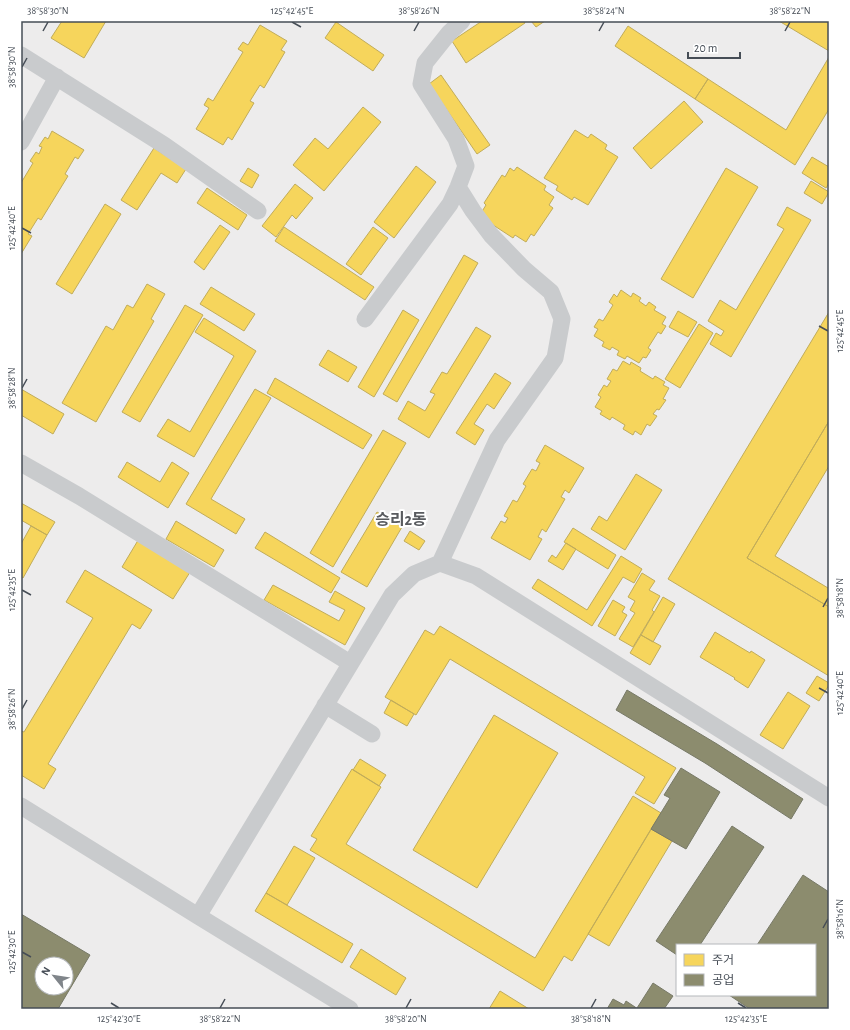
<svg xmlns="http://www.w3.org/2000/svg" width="850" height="1030" font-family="'Alegreya Sans','Noto Sans KR',sans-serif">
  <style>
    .homes { fill: #f6d55c; stroke: #c1ac5a }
    .industry { fill: #8c8c6e; stroke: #777967; fill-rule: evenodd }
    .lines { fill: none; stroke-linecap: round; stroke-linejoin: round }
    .minor { stroke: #c9cbcd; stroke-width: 17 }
    .ticks { fill: none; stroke: #464d56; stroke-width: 1.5 }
    .labels { text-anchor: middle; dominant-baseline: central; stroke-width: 4; stroke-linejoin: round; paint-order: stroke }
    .quarter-label { font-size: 16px; font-weight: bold; fill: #595b5f; stroke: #fff }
    .neatline { fill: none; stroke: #464d56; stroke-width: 1.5 }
    .ticks-label { font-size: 10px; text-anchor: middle; fill: #464d56 }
  </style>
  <rect width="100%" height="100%" fill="#edecec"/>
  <path class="homes" d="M62 21H106L84 58 51 38Z
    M482 21H524L525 23 466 63 452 41Z
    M531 21H545L536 27Z
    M779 21H829V51Z
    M336 22 384 55 373 71 325 38Z
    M260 25 287 41 281 50 285 52 264 88 260 85 250 101 254 103 232 140 228 137 223 145 196 129 209 108 204 105 208 98 213 101 243 52 238 49 243 42 248 45Z
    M628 26 708 79 695 99 615 46Z
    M829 57V109L795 165 695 99 708 79 786 130Z
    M441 75 490 145 477 154 429 84Z
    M684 101 703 122 651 169 633 148Z
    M363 107 381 122 324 191 293 165 315 138 328 149Z
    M575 130 588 138 591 134 607 145 605 149 618 157 588 205 574 197 572 200 556 190 558 186 544 178Z
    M52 131 84 150 78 159 75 157 65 174 68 176 41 220 38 218 28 234 32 236 21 254V183L33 163 30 161 36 152 39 154 42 147 39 146 45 137 48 139Z
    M154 148 186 169 177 183 161 173 137 210 121 200Z
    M812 157 829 167V183L826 188 802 173Z
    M416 166 436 182 394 238 374 222Z
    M517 167 546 186 544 190 554 197 549 205 553 208 534 236 531 234 526 242 515 235 513 238 484 219 481 213 486 205 484 203 502 175 505 177 510 168 514 171Z
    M248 168 259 175 252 188 240 181Z
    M726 168 758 187 693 298 661 279Z
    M811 181 829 192 822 204 804 193Z
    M295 184 313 198 296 219 292 215 276 237 262 226Z
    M207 188 247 215 238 230 197 203Z
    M105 204 121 214 72 294 56 284Z
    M787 207 811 220 731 357 710 344 716 333 721 336 724 331 708 321 720 300 736 310 784 229 777 225Z
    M220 225 230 232 204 270 194 262Z
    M284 227 374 287 365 300 275 241Z
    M373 227 388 238 361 275 346 264Z
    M464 255 478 263 397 402 383 394Z
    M147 284 165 294 151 319 154 321 96 422 62 403 106 326 113 330 127 305 133 308Z
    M211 287 255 314 244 331 200 304Z
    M621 290 631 297 633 293 641 298 639 301 646 306 649 302 656 307 654 310 666 317 662 324 666 326 661 334 658 332 648 348 651 350 646 358 643 357 639 363 627 356 625 359 617 355 619 351 612 347 610 350 602 346 604 342 594 336 598 329 594 327 599 319 603 321 613 305 609 302 614 294 617 297Z
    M185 305 203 315 140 422 122 412Z
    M403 310 419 320 374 397 358 387Z
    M678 311 697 322 688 337 669 327Z
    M829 312V421L747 558 829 607V676L668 579Z
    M204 318 256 351 194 457 157 436 168 419 190 432 234 356 195 332Z
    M699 324 713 333 680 388 665 379Z
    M476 327 491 336 429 438 398 419 408 401 425 411 435 394 430 392 442 372 447 374Z
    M328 350 357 367 348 382 319 365Z
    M623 361 630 365 631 362 641 368 640 371 653 379 655 376 665 382 663 385 669 388 663 399 666 400 659 410 657 409 653 414 657 416 650 426 647 424 641 435 635 431 633 435 623 429 625 425 612 417 610 420 600 414 602 411 595 407 601 397 598 395 604 385 607 387 611 381 607 379 613 369 617 371Z
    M495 373 511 383 494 409 487 404 474 424 484 430 475 445 456 433Z
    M275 378 372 435 363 449 267 393Z
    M21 389 64 414 53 434 21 415Z
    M255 389 271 398 211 499 245 519 236 534 186 504Z
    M829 421V466L775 556 828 588 829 587V607L747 558Z
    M383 430 406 443 333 567 310 553Z
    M545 445 584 468 569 493 565 490 561 497 565 499 546 532 542 529 538 537 542 539 530 560 491 538 501 521 505 523 508 518 504 516 513 500 517 502 526 486 523 484 532 469 536 471 540 463 536 461Z
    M127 462 160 482 172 462 189 473 168 508 118 477Z
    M636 474 662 490 625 550 591 529 599 516 607 521Z
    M21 503 55 522 47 535 21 520Z
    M377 512 402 527 367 587 341 572Z
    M176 521 224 550 214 567 166 539Z
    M31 526 47 535 23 578 21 577V544Z
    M573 528 616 555 608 569 564 542Z
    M410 531 425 541 419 550 404 541Z
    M265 532 340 578 331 593 255 548Z
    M140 537 192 569 173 599 122 567Z
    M566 543 576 549 563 570 548 561 552 555 556 558Z
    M621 556 642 569 634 583 623 577 592 626 532 588 538 579 587 610Z
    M85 570 152 610 140 629 132 624 48 764 56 769 44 789 21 775V731L24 732 93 618 66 602Z
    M642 573 655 581 649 590 660 596 652 610 654 612 633 647 619 639 635 613 630 610 635 601 628 597Z
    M273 585 339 621 345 610 329 602 335 591 365 608 345 645 264 600Z
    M663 597 675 604 653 642 641 635Z
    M613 600 625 607 622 612 627 615 615 636 598 626Z
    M440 626 676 768 654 804 635 793 645 777 450 659 416 715 385 697 425 630 434 635Z
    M715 632 750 653 751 651 765 660 748 688 734 679 735 678 700 657Z
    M641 635 661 646 650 665 630 653Z
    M817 676 829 683V685L819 701 806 693Z
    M788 692 810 706 783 749 760 735Z
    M391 700 414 714 407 726 384 713Z
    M494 715 558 753 477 888 413 850Z
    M360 759 386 775 379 786 353 770Z
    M352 769 381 787 346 844 535 958 633 796 661 813 572 961 564 956 543 991 310 850 317 839 311 836Z
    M651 829 672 841 609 946 588 934Z
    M294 846 315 858 287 905 266 893Z
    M266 893 353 944 342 963 255 911Z
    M361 949 406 978 396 995 350 967Z
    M500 991 529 1009H489Z"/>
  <path class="industry" d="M627 690 717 744 803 799 791 819 705 763 616 710Z
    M681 768 720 792 686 849 651 829 670 798 664 795Z
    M732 826 764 847 700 945H677V955L656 941Z
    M803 875 829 892V1009H750L729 995H815V945H757Z
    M21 914 90 955 58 1009H21ZM42 964H66V988H42Z
    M653 983 673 996 664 1009H638L637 1008Z
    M613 999 624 1005 626 1001 638 1009H607Z"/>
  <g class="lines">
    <path class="minor" d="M21 55 164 145 258 211
      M21 142 57 77
      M365 319 450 204 458 187 466 166 456 139 421 84 425 63 449 33 462 21
      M21 463 79 496 350 663
      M440 563 497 440 555 358 562 319 551 292 524 269 491 235 473 211 458 187
      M325 705 372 734
      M21 806 198 916 350 1009
      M198 916 392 595 414 574 440 563 476 576 829 798"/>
  </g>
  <path class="ticks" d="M292 22 301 27M43 31 48 22M414 31 419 22M599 31 604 22M785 31 790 22M22 67 27 58M22 228 31 233M819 326 828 331M22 388 27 379M22 590 31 595M823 607 828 598M819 688 828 693M22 709 27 700M823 928 828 919M22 952 31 957M111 1003 119 1008M738 1003 746 1008M220 1008 225 999M406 1008 411 999M591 1008 596 999"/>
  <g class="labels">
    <g class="quarter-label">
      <text x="401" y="520">승리2동</text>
    </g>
  </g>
  <rect width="850" height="1030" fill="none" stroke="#ffffff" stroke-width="44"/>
  <rect x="676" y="944" width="140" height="52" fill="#ffffff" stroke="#b5b8bb"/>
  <rect x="684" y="954" width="20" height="12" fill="#f6d55c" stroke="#b5b8bb"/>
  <text x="712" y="964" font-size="12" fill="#464d56">주거</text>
  <rect x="684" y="974" width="20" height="12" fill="#8c8c6e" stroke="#b5b8bb"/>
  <text x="712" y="984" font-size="12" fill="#464d56">공업</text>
  <g transform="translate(54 976) rotate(300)"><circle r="19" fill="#ffffff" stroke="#b5b8bb"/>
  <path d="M0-3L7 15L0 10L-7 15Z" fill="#80858a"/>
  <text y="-6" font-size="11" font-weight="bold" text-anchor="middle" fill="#464d56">N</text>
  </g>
  <path d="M688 52v6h52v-6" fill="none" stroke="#464d56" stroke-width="2"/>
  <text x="694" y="52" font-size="12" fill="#464d56" stroke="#ffffff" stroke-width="3" paint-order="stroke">20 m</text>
  <rect x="22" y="22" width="806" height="986" class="neatline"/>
  <g class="ticks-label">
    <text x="48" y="14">38°58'30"N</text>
    <text x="292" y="14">125°42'45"E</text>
    <text x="419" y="14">38°58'26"N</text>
    <text x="604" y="14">38°58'24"N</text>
    <text x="790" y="14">38°58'22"N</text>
    <text transform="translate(11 67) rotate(-90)" y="4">38°58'30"N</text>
    <text transform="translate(11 228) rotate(-90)" y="4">125°42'40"E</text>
    <text transform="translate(839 331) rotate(-90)" y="4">125°42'45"E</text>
    <text transform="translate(11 388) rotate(-90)" y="4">38°58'28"N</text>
    <text transform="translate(11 590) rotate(-90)" y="4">125°42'35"E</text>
    <text transform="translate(839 598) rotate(-90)" y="4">38°58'18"N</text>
    <text transform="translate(839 693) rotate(-90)" y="4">125°42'40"E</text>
    <text transform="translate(11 709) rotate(-90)" y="4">38°58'26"N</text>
    <text transform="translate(839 919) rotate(-90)" y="4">38°58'16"N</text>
    <text transform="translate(11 952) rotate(-90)" y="4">125°42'30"E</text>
    <text x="119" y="1022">125°42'30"E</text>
    <text x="220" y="1022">38°58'22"N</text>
    <text x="406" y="1022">38°58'20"N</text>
    <text x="591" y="1022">38°58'18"N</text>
    <text x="746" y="1022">125°42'35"E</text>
  </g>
</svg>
